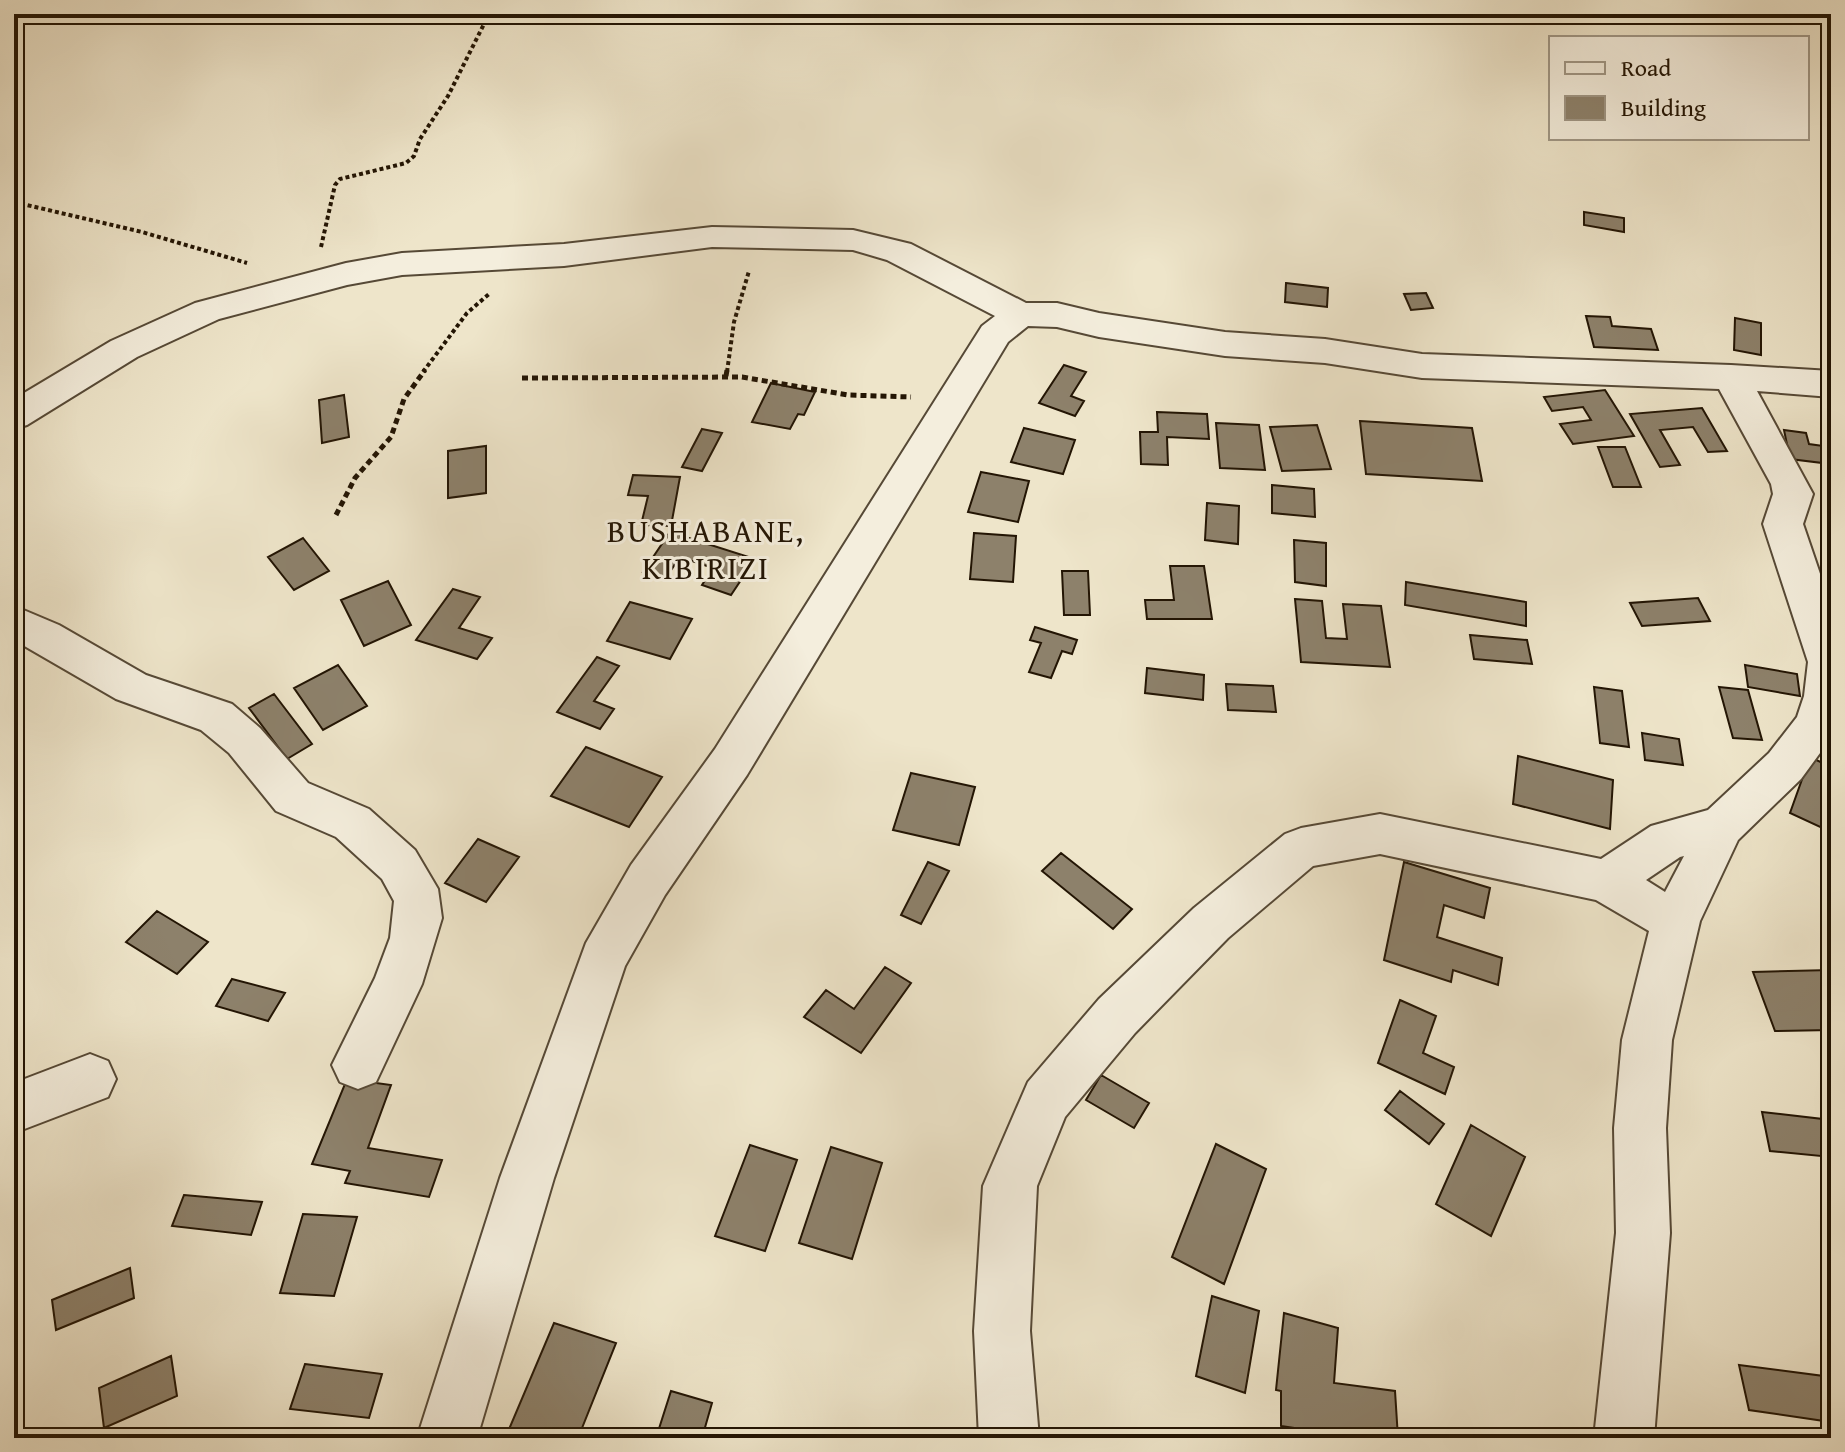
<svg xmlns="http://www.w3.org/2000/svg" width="1845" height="1452" font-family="'Gentium Book Plus',serif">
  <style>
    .building { fill: #8d816b; stroke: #231504; stroke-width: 2 }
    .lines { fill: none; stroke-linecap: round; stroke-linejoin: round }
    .street-casing { stroke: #564936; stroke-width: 4 }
    .path-far1 { stroke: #231504; stroke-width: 4; stroke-dasharray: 4 3; stroke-linecap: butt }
    .path { stroke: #231504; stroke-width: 5; stroke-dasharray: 6 4; stroke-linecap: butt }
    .street { fill: #f4eedd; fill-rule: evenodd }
    .labels { text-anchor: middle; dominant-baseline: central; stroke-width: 6; stroke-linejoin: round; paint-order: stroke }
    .neighbourhood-label { font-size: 32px; letter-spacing: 2px; fill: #231504; stroke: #f4eedd }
  </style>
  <rect width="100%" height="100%" fill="#eee5ca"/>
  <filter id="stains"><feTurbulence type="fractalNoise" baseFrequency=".0025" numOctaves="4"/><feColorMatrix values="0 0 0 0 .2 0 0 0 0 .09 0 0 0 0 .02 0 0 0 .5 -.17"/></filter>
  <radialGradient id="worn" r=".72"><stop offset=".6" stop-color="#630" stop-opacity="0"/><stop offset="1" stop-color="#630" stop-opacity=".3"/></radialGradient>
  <path class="building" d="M1584 212 1624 218V232L1584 225Z
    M1286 283 1328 288 1327 307 1285 302Z
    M1426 293 1433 308 1411 310 1404 294Z
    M1586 316 1610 317 1612 326 1651 329 1658 350 1594 347Z
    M1735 318 1761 323V355L1734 350Z
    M1064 365 1086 372 1071 396 1084 401 1075 416 1039 403Z
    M771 383 815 392 804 415 798 414 790 429 752 422Z
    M1605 390 1634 436 1573 444 1560 424 1591 420 1583 407 1552 411 1544 397Z
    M344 395 349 437 322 443 319 400Z
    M1702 408 1727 451 1708 452 1693 427 1660 430 1680 465 1660 467 1630 414Z
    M1157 412 1207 414 1209 439 1167 437 1168 465 1141 464 1140 432H1158Z
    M1360 421 1472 428 1482 481 1366 474Z
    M1216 423 1259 425 1265 470 1220 468Z
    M1317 425 1331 469 1282 471 1270 427Z
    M1024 428 1075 440 1063 474 1011 462Z
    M702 429 722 433 702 471 682 467Z
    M1784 430 1806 433 1809 444 1831 447V464L1790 459Z
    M486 446V493L448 498V451Z
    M1598 447H1625L1641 487H1613Z
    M981 472 1029 481 1018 522 968 512Z
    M633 475 680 477 671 526 641 525 648 496 628 495Z
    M1272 485 1314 489 1315 517 1272 513Z
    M1207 503 1239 506 1238 544 1205 540Z
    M670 532 755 559 731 595 702 585 713 568 680 557 665 579 643 572Z
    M974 533 1016 536 1013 582 970 579Z
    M303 538 329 571 294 590 268 557Z
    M1294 540 1326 543V586L1295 582Z
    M1170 566H1204L1212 619H1147L1145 600H1174Z
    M1062 571H1088L1090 615H1064Z
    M388 581 411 625 364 646 341 600Z
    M1406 582 1526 602V626L1405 605Z
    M453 589 480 597 459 628 492 638 477 659 416 640Z
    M1698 598 1710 621 1642 626 1630 603Z
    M1295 599 1322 601 1326 638 1347 639 1343 604 1381 606 1390 667 1301 662Z
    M630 602 692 619 670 659 607 641Z
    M1035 627 1077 640 1072 654 1062 651 1051 678 1029 672 1041 643 1030 640Z
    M1470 635 1527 640 1532 664 1474 659Z
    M597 657 619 666 594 701 614 709 600 729 557 712Z
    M338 665 367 706 323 730 294 688Z
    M1745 665 1797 674 1800 696 1748 687Z
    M1147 668 1204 675 1203 700 1145 693Z
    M1226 684 1273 686 1276 712 1228 710Z
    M1594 687 1622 691 1629 747 1600 743Z
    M1719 687 1748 690 1762 740 1733 738Z
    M274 694 312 744 287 759 249 708Z
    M1642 733 1679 739 1683 765 1645 760Z
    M586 747 662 777 629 827 551 796Z
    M1518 756 1613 780 1610 829 1513 804Z
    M1810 757 1831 767V832L1790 813Z
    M911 773 975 787 959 845 893 830Z
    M478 839 519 857 486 902 445 883Z
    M1061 853 1132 909 1113 929 1042 871Z
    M928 862 949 871 921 924 901 915Z
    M1404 862 1490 888 1484 918 1444 905 1437 937 1502 958 1498 985 1453 970 1451 982 1384 960Z
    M157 911 208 942 177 974 126 942Z
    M885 967 911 983 861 1053 804 1017 826 990 854 1009Z
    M1831 970V1030L1775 1031 1753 972Z
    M232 979 285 993 268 1021 216 1006Z
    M1400 1000 1436 1016 1423 1053 1454 1067 1445 1094 1378 1063Z
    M1101 1075 1149 1103 1134 1128 1086 1100Z
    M347 1079 391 1085 368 1148 442 1160 429 1197 345 1183 350 1171 312 1164Z
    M1400 1091 1444 1124 1429 1144 1385 1110Z
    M1762 1112 1831 1120V1157L1770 1151Z
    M1471 1125 1525 1157 1491 1236 1436 1204Z
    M1216 1144 1266 1169 1224 1284 1172 1257Z
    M750 1145 797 1160 765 1251 715 1236Z
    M831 1147 882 1163 852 1259 799 1243Z
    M184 1195 262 1202 251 1235 172 1226Z
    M303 1214 357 1217 334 1296 280 1293Z
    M130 1268 134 1298 56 1330 52 1300Z
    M1212 1296 1259 1311 1245 1393 1196 1376Z
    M1284 1313 1338 1328 1334 1383 1395 1391 1398 1438H1362L1281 1426V1391L1276 1390Z
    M554 1323 616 1343 578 1438H518L507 1434Z
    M171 1356 177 1396 104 1428 99 1388Z
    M305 1364 382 1374 369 1418 290 1409Z
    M1739 1365 1831 1377V1422L1749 1410Z
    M671 1391 712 1403 702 1438H656Z"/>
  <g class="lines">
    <g class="street-casing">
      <path id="street" d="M712 227 853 230 911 244 1026 303H1057L1099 313 1225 332 1325 339 1422 354 1731 365 1831 371V397L1757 391 1813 494 1803 524 1831 606V738L1801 779 1738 840 1700 921 1672 1040 1666 1128 1670 1233 1654 1438H1594L1616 1233 1614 1128 1622 1040 1649 931 1596 900 1380 854 1313 866 1228 938 1135 1033 1065 1117 1037 1186 1030 1331 1039 1438H979L974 1331 983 1186 1028 1082 1099 999 1194 908 1285 834 1301 828 1380 814 1601 859 1651 826 1708 810 1769 753 1797 717 1804 696 1808 662 1763 524 1773 494 1771 484 1719 389 1422 378 1325 363 1225 356 1099 337 1057 327 1028 326 1008 342 747 775 665 895 625 966 554 1178 477 1438H417L500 1178 586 943 631 865 715 749 982 326 995 316 887 260 853 250 712 247 564 266 402 275 347 285 219 319 137 357 27 425 14 429V399L111 341 195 303 346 263 402 253 564 244ZM1684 856 1665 892 1646 880 1680 857Z
        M14 606 59 625 146 675 232 704 260 728 308 783 369 809 415 850 438 889 442 918 422 984 376 1082 358 1089 340 1082 332 1065 375 978 390 938 394 901 382 879 336 837 276 811 229 753 201 730 116 699 14 640Z
        M90 1054 108 1061 116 1079 108 1097 14 1133V1083Z"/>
    </g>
    <path class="path-far1" d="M14 202 142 232 247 263
      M321 247 335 185 340 179 406 163 414 156 420 139 448 96 489 14
      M423 372 467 313 489 294
      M727 372 734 322 749 271"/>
    <path class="path" d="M726 376 727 370
      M522 378 742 377 848 395 911 397
      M336 515 355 478 391 437 404 399 425 370"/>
    <use href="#street" class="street"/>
  </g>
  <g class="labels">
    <g class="neighbourhood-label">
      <text x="706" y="530">BUSHABANE,<tspan x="706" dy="37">KIBIRIZI</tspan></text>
    </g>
  </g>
  <rect width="1845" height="1452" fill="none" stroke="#eee5ca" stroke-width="48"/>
  <rect x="16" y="16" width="1813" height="1420" fill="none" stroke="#231504" stroke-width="4"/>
  <rect x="24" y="24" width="1797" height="1404" fill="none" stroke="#231504" stroke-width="2"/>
  <rect x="1549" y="36" width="260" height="104" fill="#f4eedd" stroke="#a09786" stroke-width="2"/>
  <rect x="1565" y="62" width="40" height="12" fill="#f4eedd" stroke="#a09786" stroke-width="2"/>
  <text x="1621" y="76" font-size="24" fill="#231504">Road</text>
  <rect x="1565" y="96" width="40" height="24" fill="#8d816b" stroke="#a09786" stroke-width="2"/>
  <text x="1621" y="116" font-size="24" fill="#231504">Building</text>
  <rect width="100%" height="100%" filter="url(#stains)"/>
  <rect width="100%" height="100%" fill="url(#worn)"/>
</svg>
